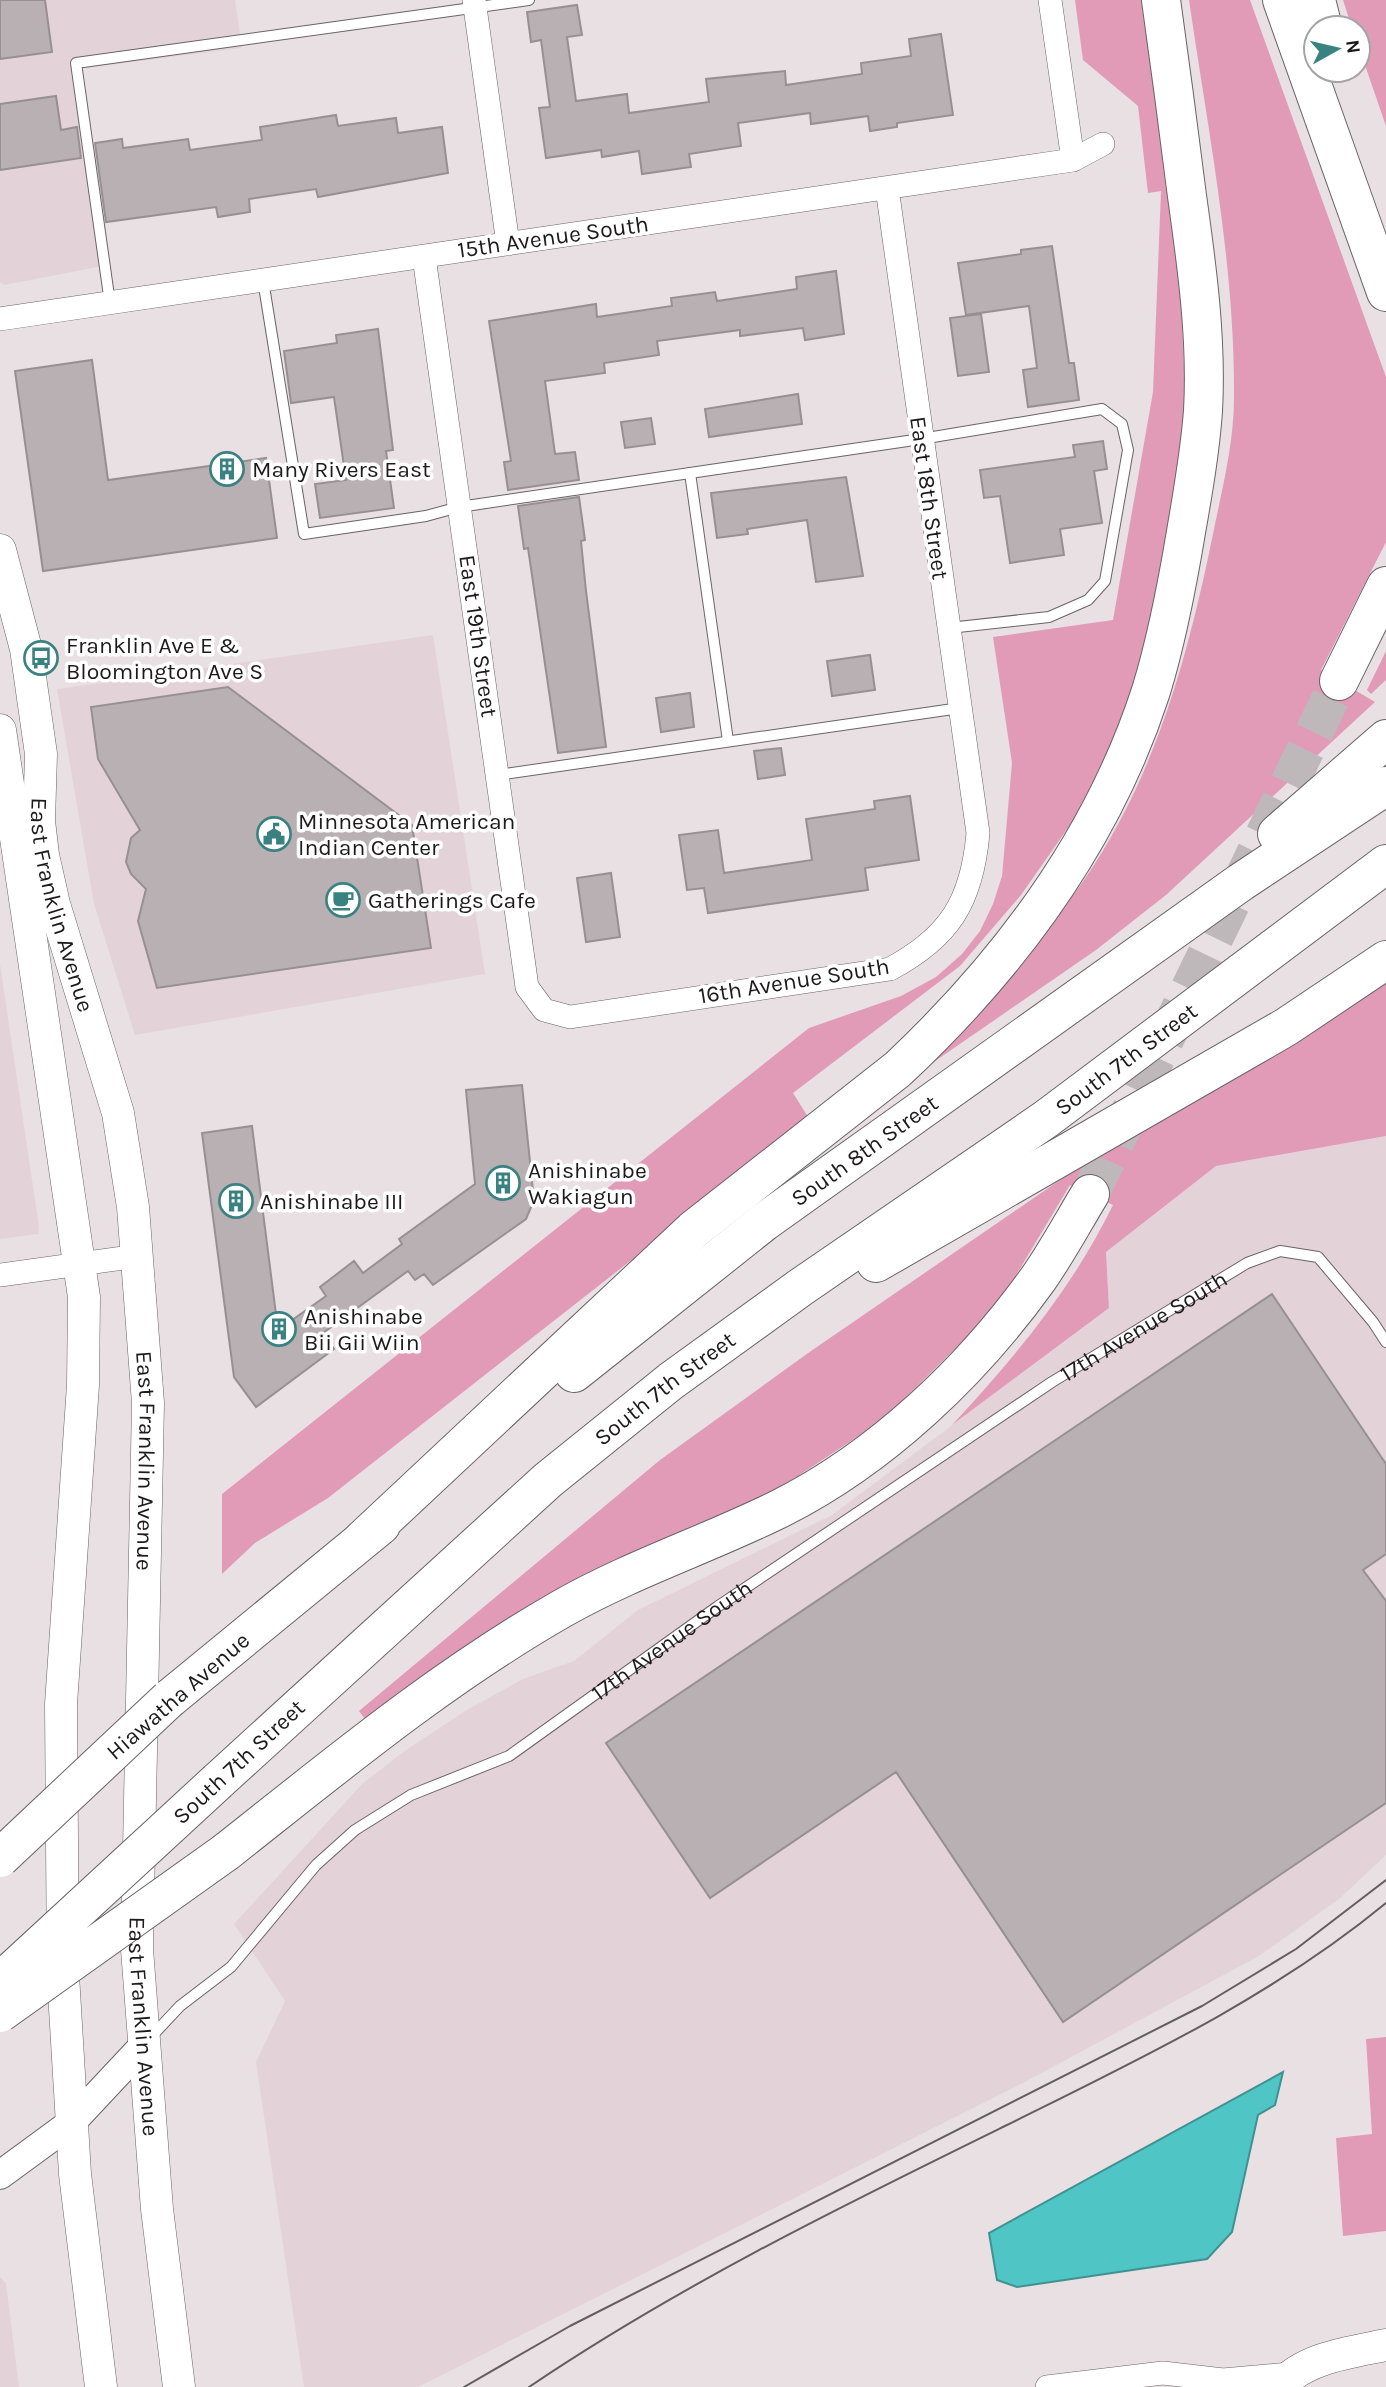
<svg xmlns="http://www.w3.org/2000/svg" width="1386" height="2387" font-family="Karla,sans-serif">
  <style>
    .built { fill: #e3d3d8 }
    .green { fill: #e29bb7 }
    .water { fill: #4fc6c5; stroke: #409292; stroke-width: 2 }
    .building { fill: #b8b0b3; stroke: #979092; stroke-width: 2 }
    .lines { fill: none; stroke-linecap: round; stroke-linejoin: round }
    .motorway-tunnel { stroke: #bfb8bb; stroke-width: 38; stroke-dasharray: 38 19; stroke-linecap: butt }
    .service-casing { stroke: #696365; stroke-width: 12 }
    .minor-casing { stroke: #696365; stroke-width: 24 }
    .tertiary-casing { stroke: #696365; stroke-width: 30 }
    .secondary-casing { stroke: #696365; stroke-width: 33 }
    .motorway-casing { stroke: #696365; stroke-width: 40 }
    .service { stroke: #fff; stroke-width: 10 }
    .minor { stroke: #fff; stroke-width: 23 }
    .tertiary { stroke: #fff; stroke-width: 28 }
    .secondary { stroke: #fff; stroke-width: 32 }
    .motorway { stroke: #fff; stroke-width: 38 }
    .tram { stroke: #625e5f; stroke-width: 2 }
    .motorway-bridge-casing { stroke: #696365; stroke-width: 40; stroke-linecap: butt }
    .motorway-bridge { stroke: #fff; stroke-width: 38 }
    .labels { text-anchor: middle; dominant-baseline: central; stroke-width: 7; stroke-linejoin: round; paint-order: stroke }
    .street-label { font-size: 23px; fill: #1d1a1b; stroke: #fff }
    .poi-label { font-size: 23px; fill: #1d1a1b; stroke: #fff; text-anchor: start }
  </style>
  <rect width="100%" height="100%" fill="#e8e0e3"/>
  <path class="built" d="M0 0H235L242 48 77 69 103 266 4 285 0 282Z
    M433 635 485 974 135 1035 94 904 57 689Z
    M0 964 39 1227 38 1234 0 1239Z
    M1386 1136V1855L1339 1899 1259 1956 1021 2084 418 2387H304L256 2062 285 2001 234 1924 362 1784 406 1750 465 1711 523 1679 574 1661 638 1610 832 1515 1109 1308 1106 1252 1216 1166Z
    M0 2277 6 2283 19 2387H0Z"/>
  <path class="green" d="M1075 0H1141L1179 255 1186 412 1178 491 1154 618 1121 721 1103 764 1077 815 1021 895 960 966 793 1093 810 1120 328 1498 255 1543 222 1574V1494L809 1028 901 996 936 977 962 954 980 931 993 904 1002 876 1012 763 993 637 1113 620 1153 392 1161 191 1148 193 1138 106 1083 60Z
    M1189 0H1250L1386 377V542L1321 670 1375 702 1166 895 1096 950 928 1066C984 1000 1047 937 1094 865 1159 764 1189 651 1213 534 1222 489 1234 444 1234 397 1235 264 1208 131 1189 0Z
    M1343 0H1386V126L1358 45V28H1352Z
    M1386 651V680L1371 694 1367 690Z
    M1386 976V1136L1216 1166 1106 1252 1109 1308 952 1425C1015 1357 1072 1289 1113 1205L1070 1185 997 1307 883 1420 798 1476 368 1723 359 1711 660 1460 811 1351 1060 1180 1210 1091Z
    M1386 2037V2231L1343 2236 1336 2138 1372 2134 1366 2039Z"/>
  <path class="water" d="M1283 2072 1275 2105 1258 2115 1232 2232 1207 2259 1017 2287 997 2280 989 2233Z"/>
  <path class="building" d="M0 0H45L52 52 0 59Z
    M577 5 582 35 567 37 576 101 627 94 629 113 709 102 706 79 785 71 786 85 862 74 861 63 911 56 909 39 941 34 953 115 897 123V127L870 131 868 116 811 124 810 113 738 123 741 146 689 154 691 167 642 174 639 151 602 157 601 150 546 158 539 108 550 107 541 40 531 42 527 12Z
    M56 96 61 130 77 127 81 158 0 170V104Z
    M336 115 338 126 396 118 398 133 442 127 448 173 318 197 316 189 249 199 250 212 218 217 216 207 106 222 95 143 122 139 123 148 188 139 190 150 262 140 260 127Z
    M1052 246 1069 363H1074L1079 400 1028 407 1023 370 1037 368 1029 306 966 315 958 263 1021 254V250Z
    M836 271 844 334 805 340 803 328 740 336V330L657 341 659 355 604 363 605 373 545 381 555 454 575 452 579 480 508 490 504 462 511 461 489 321 596 304 597 317 672 306 671 298 715 292 717 301 797 289 796 277Z
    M981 314 989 372 958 376 950 318Z
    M378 329 393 450 386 451 394 508 320 518 315 484 346 480 334 397 291 403 284 351 337 343 336 335Z
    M92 360 108 480 266 458 277 538 43 571 15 371Z
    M798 394 802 424 709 437 705 409Z
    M651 418 655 444 625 448 621 422Z
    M1103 441 1107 469 1094 471 1102 523 1060 529 1064 555 1010 563 1000 496 984 498 980 470 1075 457 1073 445Z
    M846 477 863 576 816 582 807 520 747 529 748 534 717 538 711 493Z
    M579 497 585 540 581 541 586 591 606 747 558 753 528 548 524 549 518 506Z
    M870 655 875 690 832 696 827 661Z
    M228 687 412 825 431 948 157 988 138 921 146 889 131 874 126 862 131 838 140 830 98 759 91 707Z
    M690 693 694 727 661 732 656 698Z
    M781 748 785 775 758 779 754 751Z
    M910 796 919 860 865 868 868 890 708 913 704 888 687 890 679 835 718 830 724 873 812 860 806 819 875 809 874 801Z
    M611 873 620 937 586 942 577 878Z
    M522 1085 534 1200 526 1219 433 1285 424 1274 415 1280 408 1271 323 1333 334 1349 256 1407 234 1377 202 1133 252 1126 278 1330 326 1296 320 1287 354 1261 363 1273 402 1244 399 1239 475 1184 466 1090Z
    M1272 1294 1386 1464V1554L1363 1570 1386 1601V1803L1063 2022 896 1772 710 1898 606 1743Z"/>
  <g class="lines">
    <path class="motorway-tunnel" d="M1090 1194 1339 681"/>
    <g class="service-casing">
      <g id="service">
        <path d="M263 280 304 534 426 516 459 507 921 439 1102 409 1122 424 1128 450 1105 581 1088 600 1049 617 949 628"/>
        <path d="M110 303 76 63 529 0"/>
        <path d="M690 473 728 741"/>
        <path d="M498 775 960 708"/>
        <path id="s1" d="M151 2037 180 2006 231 1967 316 1865 355 1830 411 1795 509 1756 717 1607 1052 1382 1247 1263 1280 1251 1318 1257 1373 1322 1386 1342"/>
      </g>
    </g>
    <g class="minor-casing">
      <path id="minor" d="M474 0 508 244
        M1050 0 1073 160
        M424 257 527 987 544 1010 570 1017 890 969C950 937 972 901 978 833L887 188
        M0 319 1073 160 1103 144
        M0 1275 138 1256
        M1047 2387 1163 2373 1223 2380 1290 2374"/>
    </g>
    <g class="tertiary-casing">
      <path id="tertiary" d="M0 2175 71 2123 145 2044"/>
    </g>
    <g class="secondary-casing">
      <g id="secondary">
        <path id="s2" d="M0 550 26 649 41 754 39 821 43 855 54 904 118 1113 133 1207 148 1403 137 1949 157 2209 179 2387"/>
        <path d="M0 730 84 1297 83 1385 61 1704 63 1975 75 2174 101 2387"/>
        <path d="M1280 2387C1302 2358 1352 2352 1386 2345"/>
      </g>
    </g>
    <g class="motorway-casing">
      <g id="motorway">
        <path d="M1282 0 1386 292"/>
        <path d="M1316 0 1323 28"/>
        <path d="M1339 681 1386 586"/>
        <path d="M1277 834 1386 739"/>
        <path d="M876 1263 1286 1027 1386 960"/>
        <path id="s3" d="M574 1373 764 1222 1241 882 1386 786"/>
        <path d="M362 1540 693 1230 898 1069C1010 964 1103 839 1151 691 1167 639 1177 586 1186 532 1193 492 1200 452 1203 411 1207 340 1197 267 1187 196 1179 131 1170 65 1161 0"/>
        <path d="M169 1699 381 1525"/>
        <path id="s4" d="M218 1781 548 1480 671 1381 801 1287 1046 1119 1386 864"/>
        <path d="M226 1852C335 1766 442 1677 563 1608 632 1569 708 1544 779 1509 881 1458 972 1371 1038 1279 1057 1252 1073 1222 1090 1194"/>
      </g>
    </g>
    <use href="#service" class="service"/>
    <use href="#minor" class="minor"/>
    <use href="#tertiary" class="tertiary"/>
    <use href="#secondary" class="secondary"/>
    <use href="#motorway" class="motorway"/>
    <path class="tram" d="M464 2387 570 2326 1202 2006 1296 1949 1386 1880
      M529 2387C680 2285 844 2205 1007 2125 1140 2059 1272 1997 1386 1903"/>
    <g class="motorway-bridge-casing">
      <path id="motorway-bridge" d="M0 1858 169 1699
        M0 1982 218 1781
        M0 2013 226 1852"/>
    </g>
    <use href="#motorway-bridge" class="motorway-bridge"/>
  </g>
  <defs>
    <g id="building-ring" transform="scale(1.75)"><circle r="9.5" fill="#fff" stroke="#3a8281" stroke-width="1.5"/><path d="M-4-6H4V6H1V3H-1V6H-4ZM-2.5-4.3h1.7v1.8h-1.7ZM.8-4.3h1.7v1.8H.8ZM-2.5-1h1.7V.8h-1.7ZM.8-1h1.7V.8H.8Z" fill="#3a8281"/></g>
    <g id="bus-ring" transform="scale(1.75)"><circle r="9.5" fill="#fff" stroke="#3a8281" stroke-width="1.5"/><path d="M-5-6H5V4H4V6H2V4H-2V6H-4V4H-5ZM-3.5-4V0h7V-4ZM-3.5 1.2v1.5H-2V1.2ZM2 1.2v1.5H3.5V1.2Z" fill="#3a8281"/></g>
    <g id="civic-ring" transform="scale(1.75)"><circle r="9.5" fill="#fff" stroke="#3a8281" stroke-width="1.5"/><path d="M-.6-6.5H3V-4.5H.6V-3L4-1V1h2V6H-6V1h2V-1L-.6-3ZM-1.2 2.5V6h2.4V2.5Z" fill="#3a8281"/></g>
    <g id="cafe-ring" transform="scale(1.75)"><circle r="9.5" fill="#fff" stroke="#3a8281" stroke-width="1.5"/><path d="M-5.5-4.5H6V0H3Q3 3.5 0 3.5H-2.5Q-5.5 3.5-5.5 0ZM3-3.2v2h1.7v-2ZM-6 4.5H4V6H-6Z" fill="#3a8281"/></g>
  </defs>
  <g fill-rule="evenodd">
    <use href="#building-ring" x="227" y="469"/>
    <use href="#bus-ring" x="41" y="658"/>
    <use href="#civic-ring" x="274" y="834"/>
    <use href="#cafe-ring" x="343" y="900"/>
    <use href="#building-ring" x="503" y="1183"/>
    <use href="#building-ring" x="236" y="1201"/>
    <use href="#building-ring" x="279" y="1329"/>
  </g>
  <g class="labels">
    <g class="street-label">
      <text transform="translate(553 237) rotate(-8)">15th Avenue South</text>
      <text transform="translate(929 498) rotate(82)">East 18th Street</text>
      <text transform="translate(478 636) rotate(82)">East 19th Street</text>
      <text stroke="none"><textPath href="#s2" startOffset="362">East Franklin Avenue</textPath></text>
      <text transform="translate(794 981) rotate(-9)">16th Avenue South</text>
      <text stroke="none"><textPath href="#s4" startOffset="1162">South 7th Street</textPath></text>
      <text stroke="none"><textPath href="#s3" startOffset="366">South 8th Street</textPath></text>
      <text stroke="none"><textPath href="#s1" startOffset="1230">17th Avenue South</textPath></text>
      <text stroke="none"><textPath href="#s4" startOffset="595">South 7th Street</textPath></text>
      <text stroke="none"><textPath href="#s2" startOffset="928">East Franklin Avenue</textPath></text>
      <text stroke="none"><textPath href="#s1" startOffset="663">17th Avenue South</textPath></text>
      <text transform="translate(178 1696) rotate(-41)">Hiawatha Avenue</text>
      <text transform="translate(239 1762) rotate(-43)">South 7th Street</text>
      <text stroke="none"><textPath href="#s2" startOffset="1494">East Franklin Avenue</textPath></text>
    </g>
    <g class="poi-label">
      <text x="252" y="469">Many Rivers East</text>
      <text x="66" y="645">Franklin Ave E &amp;<tspan x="66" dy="26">Bloomington Ave S</tspan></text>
      <text x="298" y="821">Minnesota American<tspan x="298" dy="26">Indian Center</tspan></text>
      <text x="368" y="900">Gatherings Cafe</text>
      <text x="528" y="1170">Anishinabe<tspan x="528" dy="26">Wakiagun</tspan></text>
      <text x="260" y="1201">Anishinabe III</text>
      <text x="304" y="1316">Anishinabe<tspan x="304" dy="26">Bii Gii Wiin</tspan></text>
    </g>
  </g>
  <g transform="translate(1337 49) rotate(82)"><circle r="33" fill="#ffffff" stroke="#a5a3a4" stroke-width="2"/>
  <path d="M0-5L12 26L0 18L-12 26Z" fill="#3a8281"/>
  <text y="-10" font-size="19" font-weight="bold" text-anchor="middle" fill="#1d1a1b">N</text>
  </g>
</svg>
